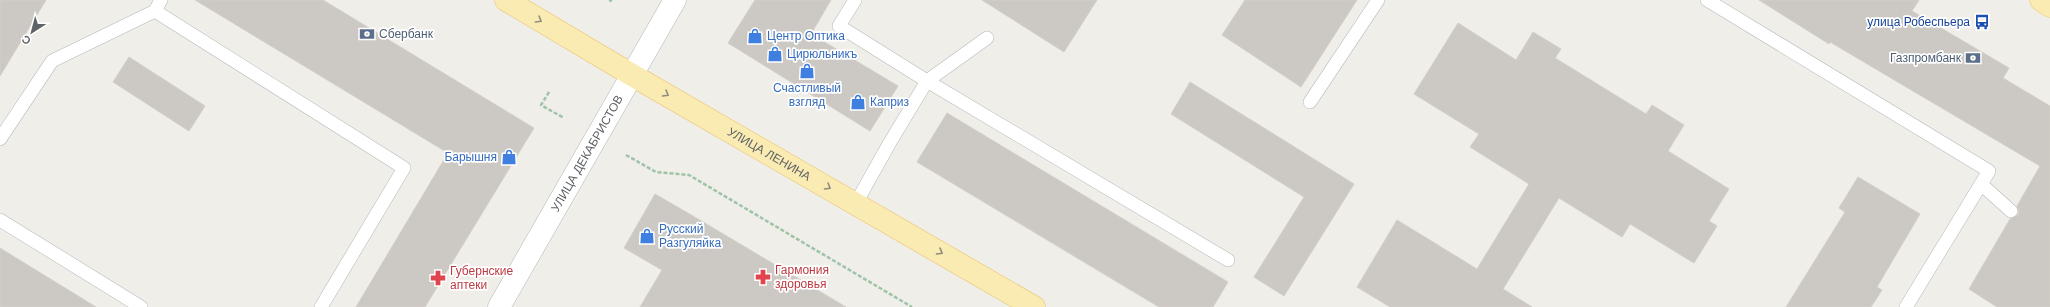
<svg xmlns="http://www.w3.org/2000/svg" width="2050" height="307" font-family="Arial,sans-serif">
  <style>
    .building { fill: #ccc9c4; stroke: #d4cfc6 }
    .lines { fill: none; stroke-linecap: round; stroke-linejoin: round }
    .service-casing { stroke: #b5b8bb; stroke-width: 14 }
    .tertiary-casing { stroke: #b5b8bb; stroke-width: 23 }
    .primary-casing { stroke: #e9bf67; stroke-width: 23 }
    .path { stroke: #9ec4a8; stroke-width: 2.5; stroke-dasharray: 4 2; stroke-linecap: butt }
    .service { stroke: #fff; stroke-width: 13 }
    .tertiary { stroke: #fff; stroke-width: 22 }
    .primary { stroke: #faebb2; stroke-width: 22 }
    .oneway { stroke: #8e8c7e }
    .labels { text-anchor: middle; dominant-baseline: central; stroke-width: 3.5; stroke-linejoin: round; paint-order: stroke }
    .transit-label { font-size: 12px; fill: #164399; stroke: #fff; text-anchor: end }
    .service-label { font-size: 12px; fill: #4e5e75; stroke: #fff; text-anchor: start }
    .shop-label { font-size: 12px; fill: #366cbe; stroke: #fff; text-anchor: start }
    .street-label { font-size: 12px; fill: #5f6367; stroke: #fff }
    .health-label { font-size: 12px; fill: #be3a42; stroke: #fff; text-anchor: start }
  </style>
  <rect width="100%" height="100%" fill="#f0eee8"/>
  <path class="building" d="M0 0H46L0 76Z
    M195 0H323L534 128 425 307H356L448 153Z
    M755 0H831L811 34 898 86 870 131 728 43Z
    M982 0H1097L1064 52Z
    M1245 0H1357L1301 87 1222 35Z
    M1759 0H1919L1912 11 2009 68 2003 78 2050 106V307H1997L1969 289 2010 219 2017 216 2019 212 2017 206 2040 166 1830 42 1829 44Z
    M1458 23 1516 60 1533 32 1561 49 1555 58 1646 114 1652 105 1684 125 1668 151 1729 189 1709 221 1717 226 1694 263 1630 224 1622 237 1559 198 1503 289 1532 307H1390L1357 287 1397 220 1477 269 1529 184 1470 147 1479 134 1414 94Z
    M129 57 205 106 189 131 113 82Z
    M1190 82 1354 184 1284 296 1254 277 1304 197 1171 114Z
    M947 113 1228 282 1213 307H1159L917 162Z
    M1858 177 1920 214 1877 287 1882 290 1871 307H1786L1845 212 1839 208Z
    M655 194 693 216 846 307H640L662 270 624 248Z
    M0 248 96 307H0Z"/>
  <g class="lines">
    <g class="service-casing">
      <path id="service" d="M855 0 839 26 927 81 1228 260
        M1707 0 1989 171 1981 184 2011 211
        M155 11 404 168 321 307
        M1310 102 1378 0
        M0 139 52 61 155 11 161 0
        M856 203 889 144 927 81 987 38
        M0 220 141 307
        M1906 307 1981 184"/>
    </g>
    <g class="tertiary-casing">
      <g id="tertiary">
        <path id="s1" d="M499 307 675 0"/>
      </g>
    </g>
    <g class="primary-casing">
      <g id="primary">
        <path id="s2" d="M506 0 632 75 1034 307"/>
        <path d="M2041 0 2050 6"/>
      </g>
    </g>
    <path class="path" d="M609 0 612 1
      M549 92 541 105 564 118
      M626 155 656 172 689 175 912 307"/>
    <use href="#service" class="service"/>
    <use href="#tertiary" class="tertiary"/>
    <use href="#primary" class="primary"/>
  </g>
  <defs><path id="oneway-chevron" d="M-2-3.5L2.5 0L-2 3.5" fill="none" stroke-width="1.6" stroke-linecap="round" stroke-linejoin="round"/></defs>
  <g class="oneway">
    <use href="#oneway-chevron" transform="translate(539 20) rotate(30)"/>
    <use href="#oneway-chevron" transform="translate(666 94) rotate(30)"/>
    <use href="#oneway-chevron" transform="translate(828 187) rotate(30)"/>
    <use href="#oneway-chevron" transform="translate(940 252) rotate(30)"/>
  </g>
  <defs>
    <g id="bus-bare" transform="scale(1.2)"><path d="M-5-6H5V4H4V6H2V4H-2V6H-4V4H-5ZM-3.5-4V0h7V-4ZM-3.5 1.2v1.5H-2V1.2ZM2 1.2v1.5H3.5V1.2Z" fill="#1a4fb4" stroke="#fff" stroke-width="2.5" paint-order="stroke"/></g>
    <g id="bank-bare" transform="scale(1.2)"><path d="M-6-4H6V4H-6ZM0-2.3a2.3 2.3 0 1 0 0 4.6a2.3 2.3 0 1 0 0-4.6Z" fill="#5c6f8a" stroke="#fff" stroke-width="2.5" paint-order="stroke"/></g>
    <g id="shop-bare" transform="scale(1.2)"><path d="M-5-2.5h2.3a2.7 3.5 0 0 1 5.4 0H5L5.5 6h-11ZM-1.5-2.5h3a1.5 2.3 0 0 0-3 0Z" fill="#3f7fe0" stroke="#fff" stroke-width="2.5" paint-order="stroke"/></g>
    <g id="pharmacy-bare" transform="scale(1.2)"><path d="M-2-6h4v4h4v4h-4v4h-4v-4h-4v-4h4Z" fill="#e0444e" stroke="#fff" stroke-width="2.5" paint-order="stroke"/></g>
  </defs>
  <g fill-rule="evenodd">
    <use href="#bus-bare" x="1982" y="22"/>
    <use href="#bank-bare" x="367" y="34"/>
    <use href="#shop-bare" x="755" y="36"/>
    <use href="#shop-bare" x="775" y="54"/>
    <use href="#bank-bare" x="1973" y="58"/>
    <use href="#shop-bare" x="807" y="71"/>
    <use href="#shop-bare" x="858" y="102"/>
    <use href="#shop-bare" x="509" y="157"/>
    <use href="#shop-bare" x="647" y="236"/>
    <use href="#pharmacy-bare" x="763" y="277"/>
    <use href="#pharmacy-bare" x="438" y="278"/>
  </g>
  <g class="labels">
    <g class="transit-label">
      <text x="1970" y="22">улица Робеспьера</text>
    </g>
    <g class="service-label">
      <text x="379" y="34">Сбербанк</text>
      <text x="1961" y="58" text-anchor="end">Газпромбанк</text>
    </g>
    <g class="shop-label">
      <text x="767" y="36">Центр Оптика</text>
      <text x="787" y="54">Цирюльникъ</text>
      <text x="807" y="88" text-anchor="middle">Счастливый<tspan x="807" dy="14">взгляд</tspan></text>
      <text x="870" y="102">Каприз</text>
      <text x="497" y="157" text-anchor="end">Барышня</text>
      <text x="659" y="229">Русский<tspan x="659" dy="14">Разгуляйка</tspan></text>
    </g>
    <g class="street-label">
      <text stroke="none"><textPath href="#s1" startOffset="177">УЛИЦА ДЕКАБРИСТОВ</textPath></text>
      <text stroke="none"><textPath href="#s2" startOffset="305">УЛИЦА ЛЕНИНА</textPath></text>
    </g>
    <g class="health-label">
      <text x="775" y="270">Гармония<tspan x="775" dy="14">здоровья</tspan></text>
      <text x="450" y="271">Губернские<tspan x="450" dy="14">аптеки</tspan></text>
    </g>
  </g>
  <g transform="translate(32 32) rotate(216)" stroke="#ffffff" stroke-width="3" paint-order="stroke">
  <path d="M0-3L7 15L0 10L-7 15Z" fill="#5f6367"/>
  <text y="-6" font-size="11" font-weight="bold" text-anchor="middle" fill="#5f6367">С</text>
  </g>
</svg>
